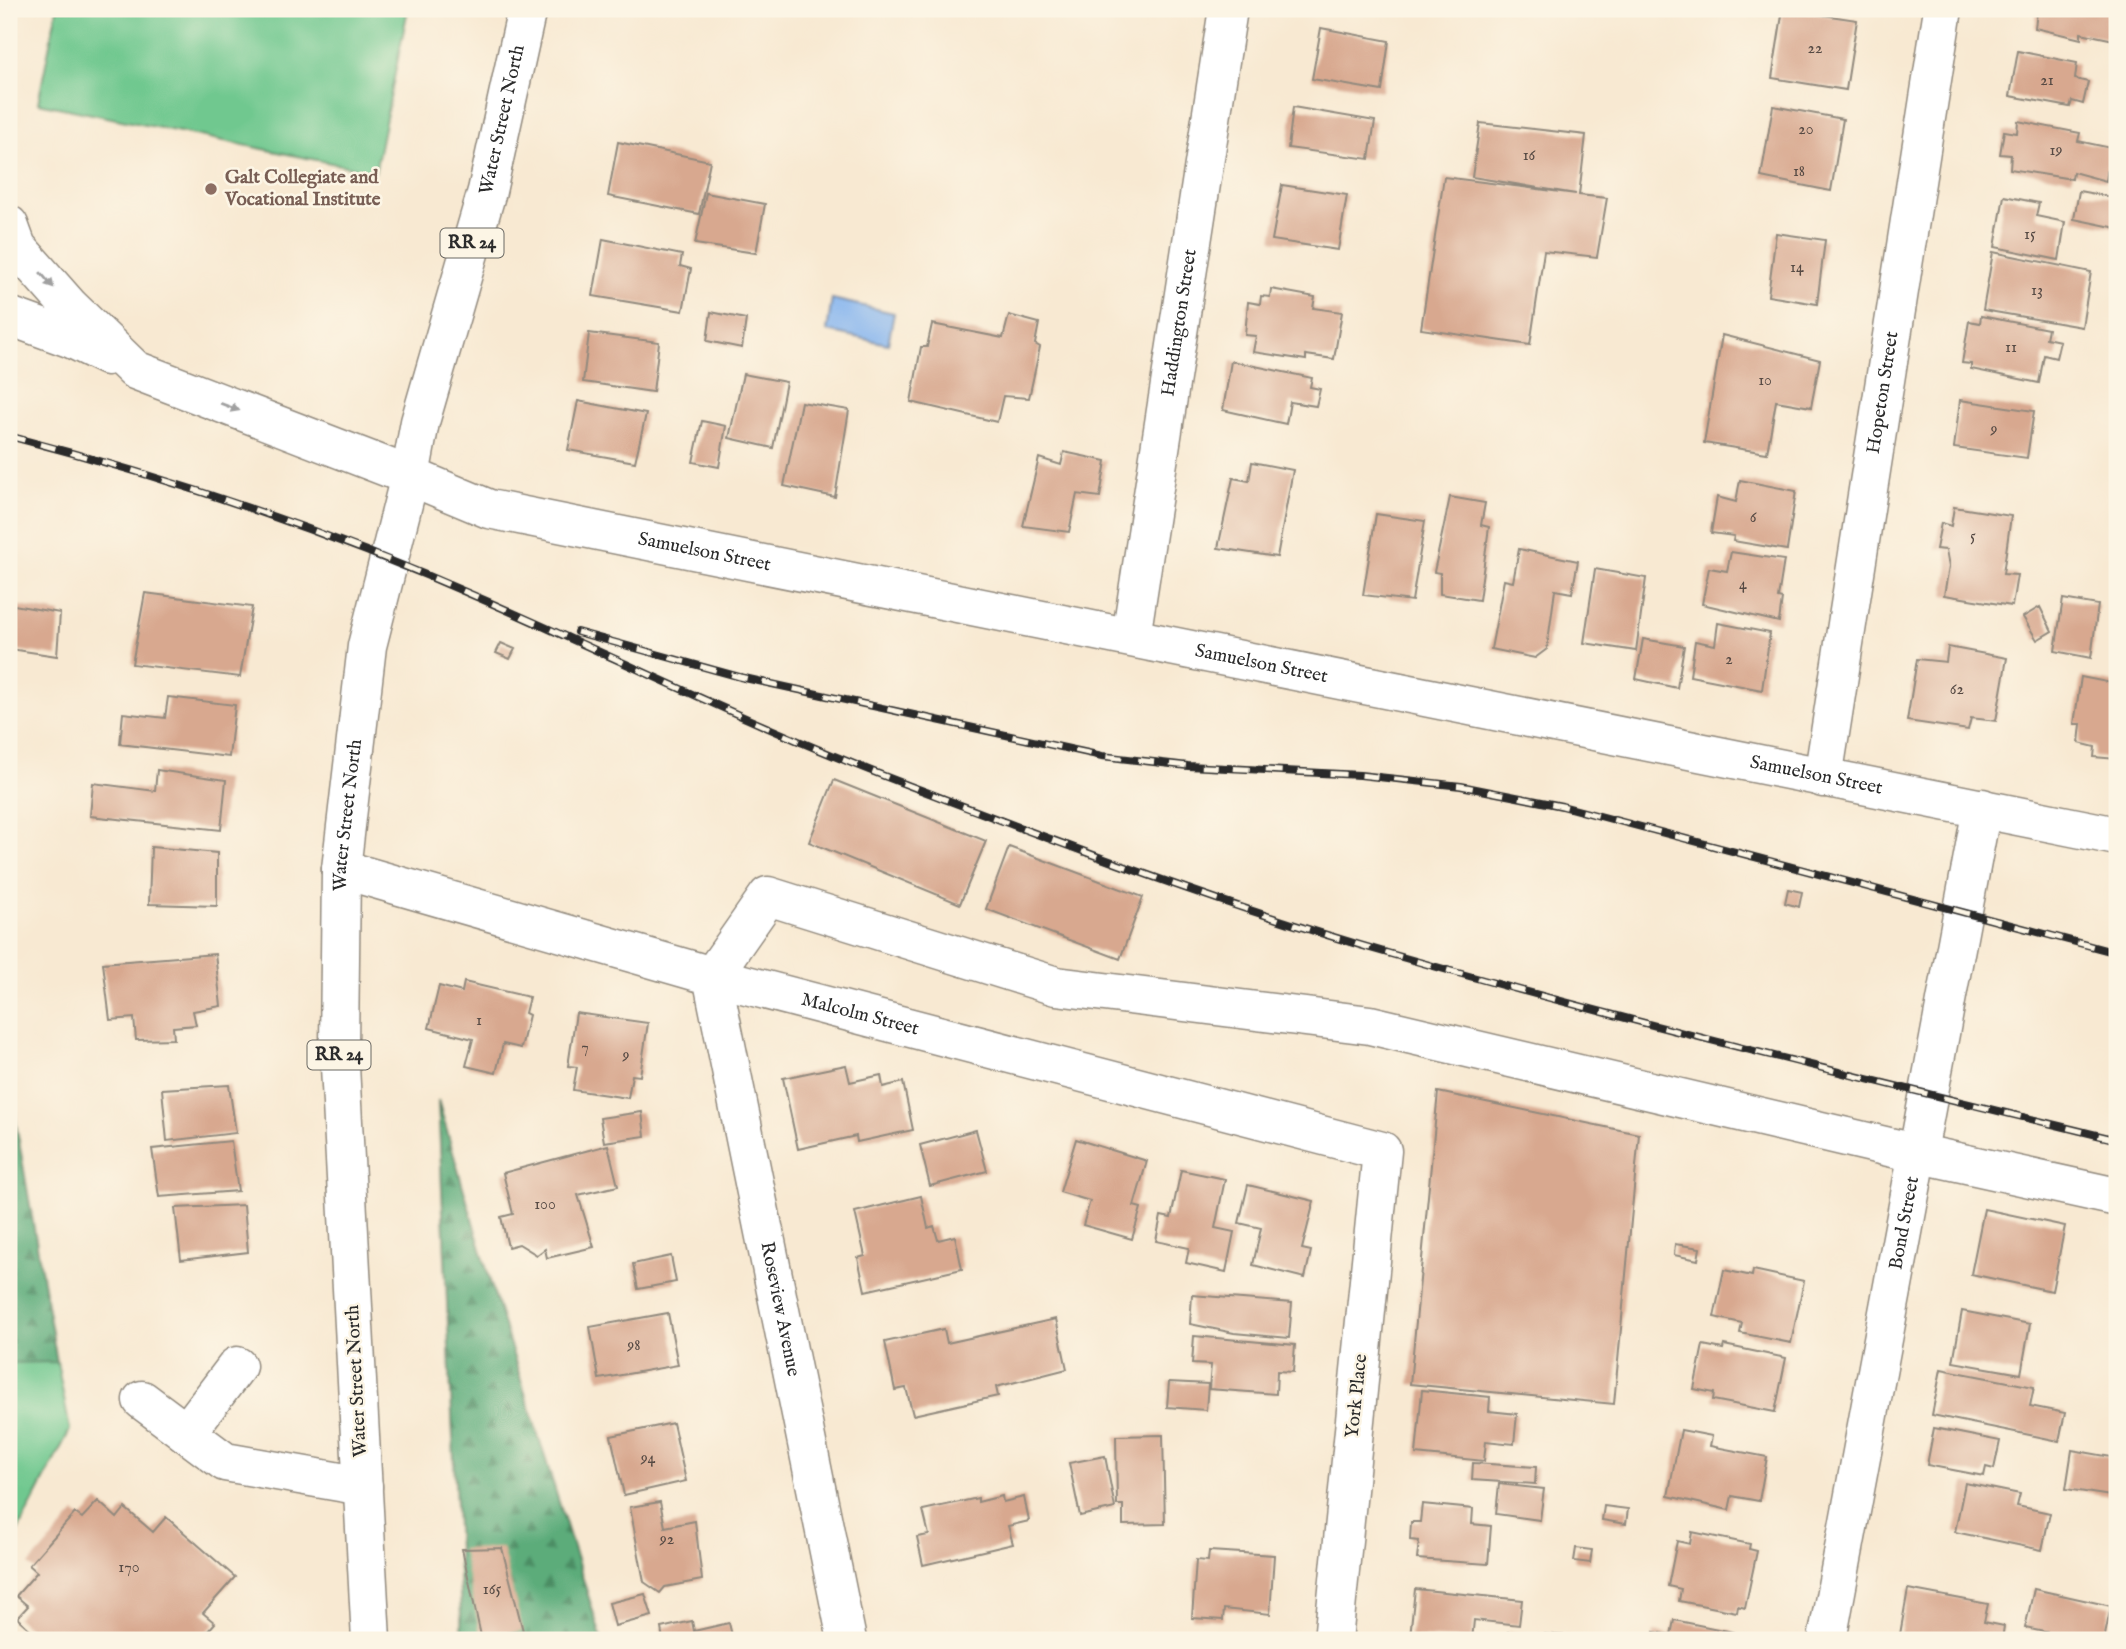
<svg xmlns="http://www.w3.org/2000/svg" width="2126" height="1649" font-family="'IM FELL English',serif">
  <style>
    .forest { fill: url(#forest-firs); stroke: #436c52; stroke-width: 2 }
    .green { fill: #6fc88f; stroke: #4d7a5d; stroke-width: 2 }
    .water { fill: #84b4ef; stroke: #58708d; stroke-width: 2 }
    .building { fill: #d8a88f }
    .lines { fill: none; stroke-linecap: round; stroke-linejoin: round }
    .minor-casing { stroke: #928a7e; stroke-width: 41 }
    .major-casing { stroke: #928a7e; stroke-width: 41 }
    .minor { stroke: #fff; stroke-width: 38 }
    .major { stroke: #fff; stroke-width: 38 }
    .rail-casing { stroke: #2b2b2b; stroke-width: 8 }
    .rail { stroke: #fcf5e5; stroke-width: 5; stroke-dasharray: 16; stroke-linecap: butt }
    .oneway { fill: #a0a0a0 }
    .education-dot { fill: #8d6e63; stroke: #fcf5e5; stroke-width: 2.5 }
    .labels { text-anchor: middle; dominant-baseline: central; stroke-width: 5; stroke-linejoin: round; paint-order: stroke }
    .number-label { font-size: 16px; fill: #564a44 }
    .shield { fill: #fcf5e5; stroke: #6a6863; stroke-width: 2 }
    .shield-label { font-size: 18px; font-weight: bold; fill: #2b2b2b }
    .street-label { font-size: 19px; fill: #2b2b2b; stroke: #fcf5e5 }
    .education-label { font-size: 19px; font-weight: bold; fill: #785e54; stroke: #fcf5e5; text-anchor: start }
  </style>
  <defs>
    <pattern id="forest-firs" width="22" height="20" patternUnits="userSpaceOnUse" patternTransform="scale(1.75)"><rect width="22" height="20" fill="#5bac7a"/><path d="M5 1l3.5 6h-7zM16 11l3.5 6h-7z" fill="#4b8c64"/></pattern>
  </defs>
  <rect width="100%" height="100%" fill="#fcf5e5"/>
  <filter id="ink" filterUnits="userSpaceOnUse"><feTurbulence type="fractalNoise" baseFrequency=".0143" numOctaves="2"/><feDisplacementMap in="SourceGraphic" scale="14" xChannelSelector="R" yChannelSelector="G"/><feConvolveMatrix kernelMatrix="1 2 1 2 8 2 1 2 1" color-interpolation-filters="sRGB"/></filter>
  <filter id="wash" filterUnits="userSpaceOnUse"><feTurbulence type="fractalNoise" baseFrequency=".00686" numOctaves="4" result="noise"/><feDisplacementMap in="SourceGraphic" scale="28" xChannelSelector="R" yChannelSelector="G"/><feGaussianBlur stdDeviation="1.57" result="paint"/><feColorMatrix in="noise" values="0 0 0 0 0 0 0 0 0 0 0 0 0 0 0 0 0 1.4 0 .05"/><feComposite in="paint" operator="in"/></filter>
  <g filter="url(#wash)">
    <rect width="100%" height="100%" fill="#f8e9d2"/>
    <path class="forest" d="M9 1083 57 1362 9 1363Z
      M438 1100 491 1284 602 1640H462Z"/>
    <path class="green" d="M57 9H408L375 172 38 103Z
      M57 1362 70 1430 9 1548V1363Z"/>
    <path class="water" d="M832 299 894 313 888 344 827 331Z"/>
    <g id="blocks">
      <path class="building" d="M1783 9 1857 20 1846 90 1772 78Z
        M2023 9H2117L2114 40 2081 33V39L2035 28 2037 12Z
        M1321 28 1389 41 1382 91 1312 79Z
        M2018 51 2077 63 2075 79 2088 82 2083 104 2072 101 2070 107 2010 96Z
        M1773 106 1843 119 1831 191 1761 177Z
        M1293 107 1375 121 1369 159 1288 148Z
        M2018 121 2080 133 2078 141 2111 148 2106 181 2073 172 2072 179 2010 169 2011 155 2000 154 2004 131 2017 133Z
        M1480 123 1586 135 1579 195 1607 198 1597 257 1544 251 1530 345 1421 329 1444 177 1576 194 1472 177Z
        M618 142 710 161 699 214 608 196Z
        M1282 185 1347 195 1338 250 1272 240Z
        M2079 191 2117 198V228L2074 219Z
        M706 193 765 204 756 253 695 244Z
        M2004 196 2039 203 2036 216 2065 222 2059 260 1995 247Z
        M1776 233 1825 240 1817 304 1768 296Z
        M603 239 682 255 680 266 691 269 683 311 593 296Z
        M1993 252 2091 272 2082 327 1983 310Z
        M1271 289 1315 297 1313 308 1342 312 1334 359 1306 355V360L1253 352 1256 336 1245 335 1248 302 1260 304 1261 296 1270 297Z
        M711 312 746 319 742 348 707 341Z
        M1009 315 1039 323 1035 344 1040 347 1029 398 1003 396 997 422 911 402 921 347H927L932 324 1003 338Z
        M1981 316 2048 329 2046 338 2060 341 2056 358 2044 355 2039 383 1971 369V364L1962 363 1969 321 1980 323Z
        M589 333 659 342 653 392 583 382Z
        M1722 335 1820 360 1811 407 1776 401 1767 453 1704 443Z
        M1231 361 1312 378 1310 387 1320 389 1316 406 1290 402 1286 424 1223 410Z
        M743 374 786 382 773 448 729 438Z
        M1960 400 2034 411 2027 458 1954 448Z
        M578 401 646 414 635 462 568 450Z
        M801 402 849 410 835 497 784 486Z
        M702 421 726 426 719 467 693 462Z
        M1064 452 1106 461 1100 497 1077 494 1069 532 1023 526 1039 458 1061 465Z
        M1252 462 1293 470 1277 557 1218 548 1233 478 1249 481Z
        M1740 480 1796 491 1787 550 1733 541 1734 536 1711 533 1717 497 1736 502Z
        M1450 497 1485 503 1481 525 1489 527 1479 600 1440 594V573L1434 572Z
        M1954 507 2011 516 2003 574 2017 575 2012 606 1944 595 1949 567 1946 550 1936 549 1941 523 1951 526Z
        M1376 514 1425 521 1412 601 1363 595Z
        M1519 549 1578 561 1572 593 1555 590 1547 649 1535 658 1491 649 1504 580 1513 582Z
        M1731 552 1784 560 1778 598 1782 599 1779 622 1702 604 1709 568 1727 571Z
        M1595 569 1646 578 1636 651 1584 643Z
        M145 593 252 607 240 677 132 664Z
        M2063 599 2098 605 2091 658 2055 651Z
        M14 605 60 613 57 656 10 649Z
        M2040 607 2052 631 2037 640 2023 617Z
        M1718 623 1770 633 1762 690 1690 676 1695 641 1715 645Z
        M1643 639 1684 646 1677 688 1636 679Z
        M501 643 515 649 510 659 496 653Z
        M1948 647 2007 658 1996 721 1971 718 1968 730 1907 721 1917 659 1946 662Z
        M2081 677 2117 684V759L2094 757 2095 747 2079 743 2081 724H2074Z
        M168 697 235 705 229 757 120 744 123 713 165 718Z
        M157 770 226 780 221 830 90 816 93 783 155 791Z
        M834 780 986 841 960 904 809 842Z
        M151 847 217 853V906L149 904Z
        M1009 847 1143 897 1120 959 986 909Z
        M1788 889 1802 892 1799 907 1785 903Z
        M215 954 221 1006 193 1011 196 1025 173 1027 174 1039 136 1040 134 1018 110 1020 103 963Z
        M464 982 529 997 525 1013 529 1015 521 1048 503 1044 496 1073 466 1066 473 1039 429 1028 439 986 462 992Z
        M576 1013 648 1023 640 1076 632 1075 628 1098 573 1090 577 1067 568 1066Z
        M846 1065 850 1082 881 1075 883 1087 903 1082 913 1130 857 1142 856 1136 798 1149 783 1078Z
        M229 1085 236 1133 167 1141 162 1089Z
        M1438 1092 1639 1134 1614 1404 1410 1384Z
        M642 1112 645 1136 604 1142 600 1118Z
        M976 1130 987 1171 930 1186 920 1145Z
        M1076 1139 1147 1161 1134 1206 1141 1208 1132 1239 1083 1225 1090 1201 1060 1192Z
        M231 1141 238 1191 159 1197 152 1149Z
        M608 1145 618 1186 578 1195 594 1247 547 1258 545 1249 537 1255 519 1244 508 1247 501 1217 513 1214 503 1173Z
        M1181 1170 1225 1179 1215 1228 1234 1232 1226 1272 1186 1263 1189 1248 1156 1241 1161 1216 1171 1218Z
        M1248 1185 1314 1201 1302 1249 1311 1251 1305 1278 1253 1265 1261 1228 1239 1223Z
        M921 1196 928 1228 934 1226 938 1240 955 1236 962 1269 865 1291 858 1258 865 1256 855 1212Z
        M244 1205 248 1252 181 1260 175 1208Z
        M1984 1209 2065 1226 2052 1291 1971 1274Z
        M1675 1244 1700 1248 1698 1260 1674 1255Z
        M671 1256 676 1282 638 1289 633 1264Z
        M1724 1270 1752 1276 1753 1270 1804 1281 1791 1343 1740 1333 1742 1323 1714 1317Z
        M1192 1295 1292 1303 1289 1338 1234 1333 1190 1324Z
        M1962 1311 2030 1324 2021 1374 1953 1362Z
        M668 1313 678 1365 599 1379 590 1327Z
        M1056 1319 1067 1369 996 1387 998 1396 913 1415 906 1388 895 1390 885 1342 944 1329 947 1343Z
        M1194 1336 1295 1345 1293 1372 1277 1371 1276 1394 1209 1389 1211 1365 1192 1364Z
        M1703 1345 1723 1349 1724 1345 1786 1358 1775 1412 1713 1400 1714 1393 1694 1389Z
        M1941 1369 2034 1387 2030 1406 2065 1413 2059 1441 1932 1415Z
        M1169 1382 1208 1384 1206 1410 1167 1407Z
        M1422 1390 1490 1397 1489 1411 1517 1414 1514 1444 1486 1441 1484 1461 1416 1454Z
        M673 1423 686 1481 624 1495 611 1436Z
        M1934 1428 2000 1441 1994 1469 1986 1467 1984 1476 1927 1465Z
        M1681 1430 1712 1436 1710 1446 1767 1457 1759 1501 1732 1496 1729 1510 1668 1496Z
        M1163 1435 1165 1524 1123 1525V1505H1117L1116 1436Z
        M2072 1450 2117 1458V1497L2066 1489Z
        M1105 1456 1115 1508 1080 1516 1069 1463Z
        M1473 1463 1536 1467 1535 1484 1472 1480Z
        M1965 1483 2020 1494 2017 1506 2050 1513 2042 1550 1955 1532Z
        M1499 1484 1544 1489 1540 1520 1496 1514Z
        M1002 1496 1003 1502 1024 1497 1029 1521 1008 1526 1013 1544 923 1565 917 1537 929 1535 923 1510 978 1498V1502Z
        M98 1501 117 1518 125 1508 153 1532 166 1517 235 1577 203 1613 215 1623 200 1640H42L17 1618 28 1606 16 1596 37 1572 29 1565 75 1513 82 1518Z
        M660 1502 665 1527 695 1521 702 1580 665 1587 660 1593 644 1582 630 1507Z
        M1422 1504 1473 1509 1472 1524 1491 1526 1488 1564 1417 1559 1419 1541 1410 1540 1411 1522H1420Z
        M1604 1506 1628 1509 1626 1524 1602 1520Z
        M1692 1532 1750 1544 1749 1549 1757 1551 1745 1608 1738 1606 1737 1612 1679 1601 1681 1589 1668 1586 1677 1541 1690 1544Z
        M502 1548 523 1631 481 1636 462 1549Z
        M1576 1548 1592 1550 1590 1563 1574 1561Z
        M1209 1551 1274 1555 1270 1614 1224 1609 1223 1620 1192 1618 1196 1560 1208 1561Z
        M1415 1589 1522 1600 1519 1625 1474 1620 1472 1640 1410 1637Z
        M1908 1589 1988 1604 1984 1622 2004 1626 2002 1640H1899Z
        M2034 1589 2111 1606 2104 1640H2083L2025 1628Z
        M645 1594 652 1616 615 1626 609 1603Z
        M1674 1620 1733 1632 1732 1640H1652L1654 1632 1671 1635Z
        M692 1621 694 1631 729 1623 733 1640H663L661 1628Z
        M1508 1632 1571 1636V1640H1507Z"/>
    </g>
  </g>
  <g filter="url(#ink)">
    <use href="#blocks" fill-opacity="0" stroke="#928a7e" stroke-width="2"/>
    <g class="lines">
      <g class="minor-casing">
        <g id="minor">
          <path id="s1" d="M9 225 17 247 70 307 135 370 410 476 489 509 2117 836"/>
          <path d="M9 316 72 339 107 356"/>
          <path id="s2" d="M1131 637 1228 9"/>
          <path id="s3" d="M1823 778 1943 9"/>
          <path id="s4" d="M341 869 712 976 1382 1151 1333 1640"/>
          <path d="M712 976 768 896 1056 986 1370 1025 1889 1147 2117 1197"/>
          <path id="s5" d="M712 976 847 1640"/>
          <path d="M142 1400 225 1462 363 1486"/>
          <path d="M186 1433 237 1366"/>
          <path id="s6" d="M1827 1640 1982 808"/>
        </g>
      </g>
      <g class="major-casing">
        <g id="major">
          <path id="s7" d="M371 1640 339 1048 341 869 367 646 410 476 420 422 487 191 527 9"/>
        </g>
      </g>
      <use href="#minor" class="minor"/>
      <use href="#major" class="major"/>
      <g class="rail-casing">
        <path id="rail" d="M9 436C171 478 331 532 484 600 624 661 762 730 905 784 1065 845 1226 907 1391 954 1631 1023 1875 1081 2117 1140
          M577 632 740 677 1102 756 1188 766 1360 775 1461 786 1562 806 2117 953"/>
      </g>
      <use href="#rail" class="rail"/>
    </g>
    <defs><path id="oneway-solid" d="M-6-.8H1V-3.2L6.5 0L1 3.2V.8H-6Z" transform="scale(1.75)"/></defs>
    <g class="oneway">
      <use href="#oneway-solid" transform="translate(47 280) rotate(49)"/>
      <use href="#oneway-solid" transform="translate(230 407) rotate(21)"/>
    </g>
  </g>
  <circle class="education-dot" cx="211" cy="189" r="7"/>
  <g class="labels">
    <g class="number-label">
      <text x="1815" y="49">22</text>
      <text x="2047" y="81">21</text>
      <text x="1806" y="130">20</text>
      <text x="2056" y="151">19</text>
      <text x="1529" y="156">16</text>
      <text x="1799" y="172">18</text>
      <text x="2030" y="235">15</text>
      <text x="1797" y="268">14</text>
      <text x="2037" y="291">13</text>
      <text x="2011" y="348">11</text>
      <text x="1765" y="381">10</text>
      <text x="1994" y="430">9</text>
      <text x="1753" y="518">6</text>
      <text x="1973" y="537">5</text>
      <text x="1743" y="585">4</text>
      <text x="1729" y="660">2</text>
      <text x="1957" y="690">62</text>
      <text x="479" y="1021">1</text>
      <text x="585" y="1048">7</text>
      <text x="626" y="1056">9</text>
      <text x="545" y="1205">100</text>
      <text x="634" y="1346">98</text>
      <text x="648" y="1459">94</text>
      <text x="667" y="1540">92</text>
      <text x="129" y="1568">170</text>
      <text x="492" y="1590">165</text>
    </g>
    <g class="shield">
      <rect x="440.5" y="228.5" width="63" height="29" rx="5"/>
      <rect x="307.5" y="1040.5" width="63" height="29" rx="5"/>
    </g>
    <g class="shield-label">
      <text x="472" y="243">RR 24</text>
      <text x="339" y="1055">RR 24</text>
    </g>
    <g class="street-label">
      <text stroke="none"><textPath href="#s7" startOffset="1540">Water Street North</textPath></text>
      <text stroke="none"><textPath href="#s2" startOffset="318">Haddington Street</textPath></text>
      <text stroke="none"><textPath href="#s3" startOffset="390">Hopeton Street</textPath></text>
      <text stroke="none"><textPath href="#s1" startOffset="794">Samuelson Street</textPath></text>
      <text stroke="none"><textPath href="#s1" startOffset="1362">Samuelson Street</textPath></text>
      <text stroke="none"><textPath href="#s1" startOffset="1928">Samuelson Street</textPath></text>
      <text stroke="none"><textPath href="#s7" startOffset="826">Water Street North</textPath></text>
      <text stroke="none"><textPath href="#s4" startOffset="539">Malcolm Street</textPath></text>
      <text stroke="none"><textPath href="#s6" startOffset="424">Bond Street</textPath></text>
      <text stroke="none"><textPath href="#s5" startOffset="340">Roseview Avenue</textPath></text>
      <text transform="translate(357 1381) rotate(-93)">Water Street North</text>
      <text transform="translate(1357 1396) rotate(-84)">York Place</text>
    </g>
    <g class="education-label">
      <text x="225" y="178">Galt Collegiate and<tspan x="225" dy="22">Vocational Institute</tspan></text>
    </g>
  </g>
  <rect width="2126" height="1649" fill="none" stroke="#fcf5e5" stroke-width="35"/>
</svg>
